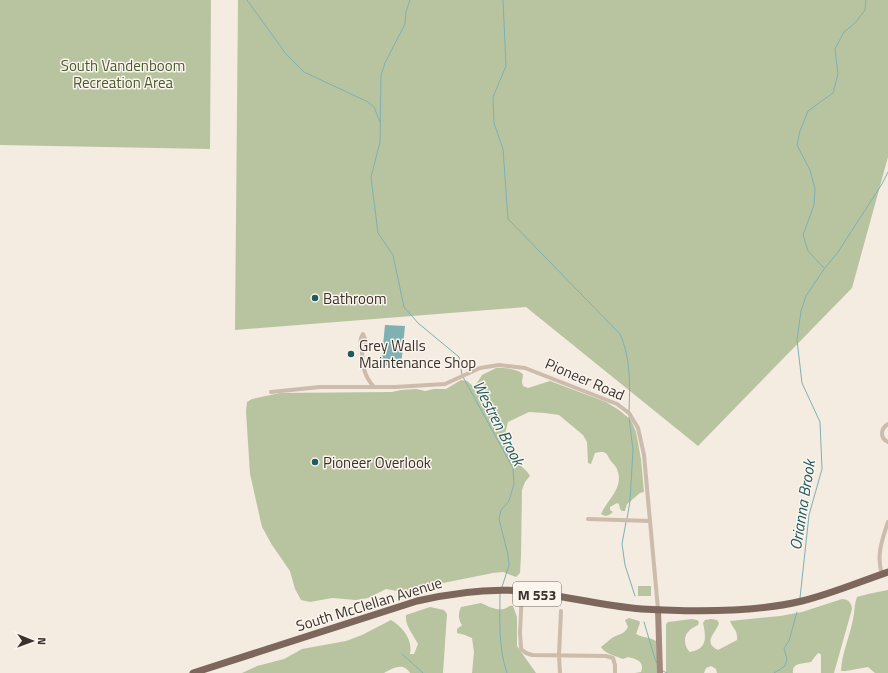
<svg xmlns="http://www.w3.org/2000/svg" width="888" height="673" font-family="'Titillium Web',sans-serif">
  <style>
    .green { fill: #b8c4a0 }
    .water { fill: #7fb0b2 }
    .lines { fill: none; stroke-linecap: round; stroke-linejoin: round }
    .stream { stroke: #7fb0b2; stroke-width: 1 }
    .street { stroke: #cdbbac; stroke-width: 4 }
    .secondary { stroke: #a18a7d; stroke-width: 6 }
    .primary { stroke: #7d675c; stroke-width: 7 }
    .poi-dot { fill: #1f5a5e; stroke: #fbf5ee; stroke-width: 1.5 }
    .labels { text-anchor: middle; dominant-baseline: central; stroke-width: 3; stroke-linejoin: round; paint-order: stroke }
    .shield { fill: #fbf5ee; stroke: #756b66; stroke-width: 1 }
    .shield-label { font-size: 14px; font-weight: bold; fill: #3b302b }
    .park-label { font-size: 15px; fill: #4a5a2e; stroke: #fbf5ee }
    .poi-label { font-size: 15px; fill: #3b302b; stroke: #fbf5ee; text-anchor: start }
    .street-label { font-size: 15px; fill: #3b302b; stroke: #fbf5ee }
    .water-label { font-size: 16px; font-style: italic; fill: #1f5a5e; stroke: #fbf5ee }
  </style>
  <rect width="100%" height="100%" fill="#f4ebe1"/>
  <path class="green" d="M0 0H211L210 149 0 145Z
    M238 0H888V157L852 288 698 446 526 307 235 330Z
    M496 368C506 368 515 368 523 374L522 382 523 386 528 388 550 381 606 402 619 410 631 420 636 432 641 459 644 492 640 493 627 504 625 511H622L620 509 619 504 617 503 610 507V510L613 512C609 516 605 517 601 514 608 498 626 487 616 467 614 465 612 462 610 460 606 452 605 451 595 453L591 464 588 463 587 442 583 435 559 415 545 413 529 412 508 422 504 437C510 446 514 454 519 463 522 468 527 470 530 476L525 482 522 490 521 556 520 573 516 577 503 572 493 573 438 584 409 593 386 589 368 598 356 600 332 598 310 602 301 600 295 589 290 571 272 545 262 527 250 474 246 411 247 402 252 399 280 393 392 392 401 390 416 389 425 391 434 389H446L461 380 467 381 473 386 477 383 482 375Z
    M638 586H651V596H638Z
    M888 590V673H875L868 667 846 671H841C842 652 850 636 853 619 855 611 854 605 857 597L868 594Z
    M842 599C848 599 852 603 852 609L834 673H821V655L819 653 817 654 811 662C803 664 792 662 793 673H717L716 669 711 666 706 668 704 673H666V624L668 622 692 619 697 620 699 622 698 625C695 627 691 628 689 631 683 636 684 647 690 652 708 649 706 637 703 623L705 620 711 619 717 620 719 623C716 633 702 642 718 650L737 640C738 630 733 629 730 621L780 616 802 612Z
    M481 603C488 606 496 611 504 609 508 608 509 605 513 606L517 617V646L536 673H472L474 652 472 638 465 635 457 633V629L462 625C458 619 458 614 461 607Z
    M430 607 444 610 447 614 443 673H410C403 662 393 668 384 673H242L257 666 284 659 302 649 346 641 362 635 391 620C403 627 413 640 410 654H414L418 644C413 634 405 626 406 615Z
    M629 618 639 621 640 623 636 634C643 638 650 637 656 641L658 673H635L641 672C645 661 636 659 628 657L623 659C616 656 605 654 601 647 605 644 608 641 612 638 618 634 624 635 628 627L625 620Z"/>
  <path class="water" d="M385 325 405 326 401 366 381 365Z"/>
  <g class="lines">
    <path class="stream" d="M247 0 286 54 304 72 368 102 374 107 380 122
      M410 0 406 12 405 24 385 63 381 75 380 142 371 177 378 233 393 255 404 307 418 323 459 357 462 375
      M503 0 506 66 493 97 494 123 503 149 508 219 620 334C631 359 630 385 629 412
      M824 268 808 251 803 235 814 205 815 189 810 170 797 145 800 131 808 111 833 93 838 74 835 49 844 32 855 23 865 10 866 0
      M463 377 513 468 514 484 509 501 501 510 499 519 508 555 509 565 502 587
      M627 519 630 501 633 450 629 417
      M626 522 622 544 625 565 635 596
      M500 592C500 620 498 647 507 673
      M800 598 809 515 822 469 820 422 802 383 797 340 801 311 806 296 824 269 838 252 882 184 888 172
      M644 622 655 659 657 663
      M402 654 423 673
      M663 671 667 673
      M774 673 785 666 787 659 784 648 789 641 797 612"/>
    <path class="street" d="M362 350 360 347 361 338 363 334 366 341 364 350H362C362 365 364 376 374 387
      M271 392 320 387H395L445 384 480 368 499 365 525 368 617 404 629 413 638 428 644 455 658 609
      M888 424C880 429 880 438 888 442
      M588 519 650 521
      M882 574C876 556 882 540 888 522
      M522 591 520 632 521 649 526 653 532 655 606 656 613 658 615 665V673
      M560 673 559 655 561 611"/>
    <path class="secondary" d="M658 609 660 673"/>
    <path class="primary" d="M193 673 417 601C452 593 486 588 522 591 562 595 601 606 642 609 693 612 752 613 802 601 831 594 859 582 888 572"/>
  </g>
  <g class="poi-dot">
    <circle cx="315" cy="298" r="4"/>
    <circle cx="351" cy="354" r="4"/>
    <circle cx="315" cy="462" r="4"/>
  </g>
  <g class="labels">
    <rect class="shield" x="513" y="582" width="48" height="24" rx="3"/>
    <g class="shield-label">
      <text x="537" y="594">M 553</text>
    </g>
    <g class="park-label">
      <text x="123" y="65">South Vandenboom<tspan x="123" dy="17">Recreation Area</tspan></text>
    </g>
    <g class="poi-label">
      <text x="323" y="298">Bathroom</text>
      <text x="359" y="345">Grey Walls<tspan x="359" dy="17">Maintenance Shop</tspan></text>
      <text x="323" y="462">Pioneer Overlook</text>
    </g>
    <g class="street-label">
      <text transform="translate(585 379) rotate(23)">Pioneer Road</text>
      <text transform="translate(369 604) rotate(-17)">South McClellan Avenue</text>
    </g>
    <g class="water-label">
      <text transform="translate(499 423) rotate(63)">Westren Brook</text>
      <text transform="translate(802 505) rotate(-81)">Orianna Brook</text>
    </g>
  </g>
  <g transform="translate(32 641) rotate(91)" stroke="#fbf5ee" stroke-width="3" paint-order="stroke">
  <path d="M0-3L7 15L0 10L-7 15Z" fill="#3b302b"/>
  <text y="-6" font-size="11" font-weight="bold" text-anchor="middle" fill="#3b302b">N</text>
  </g>
</svg>
